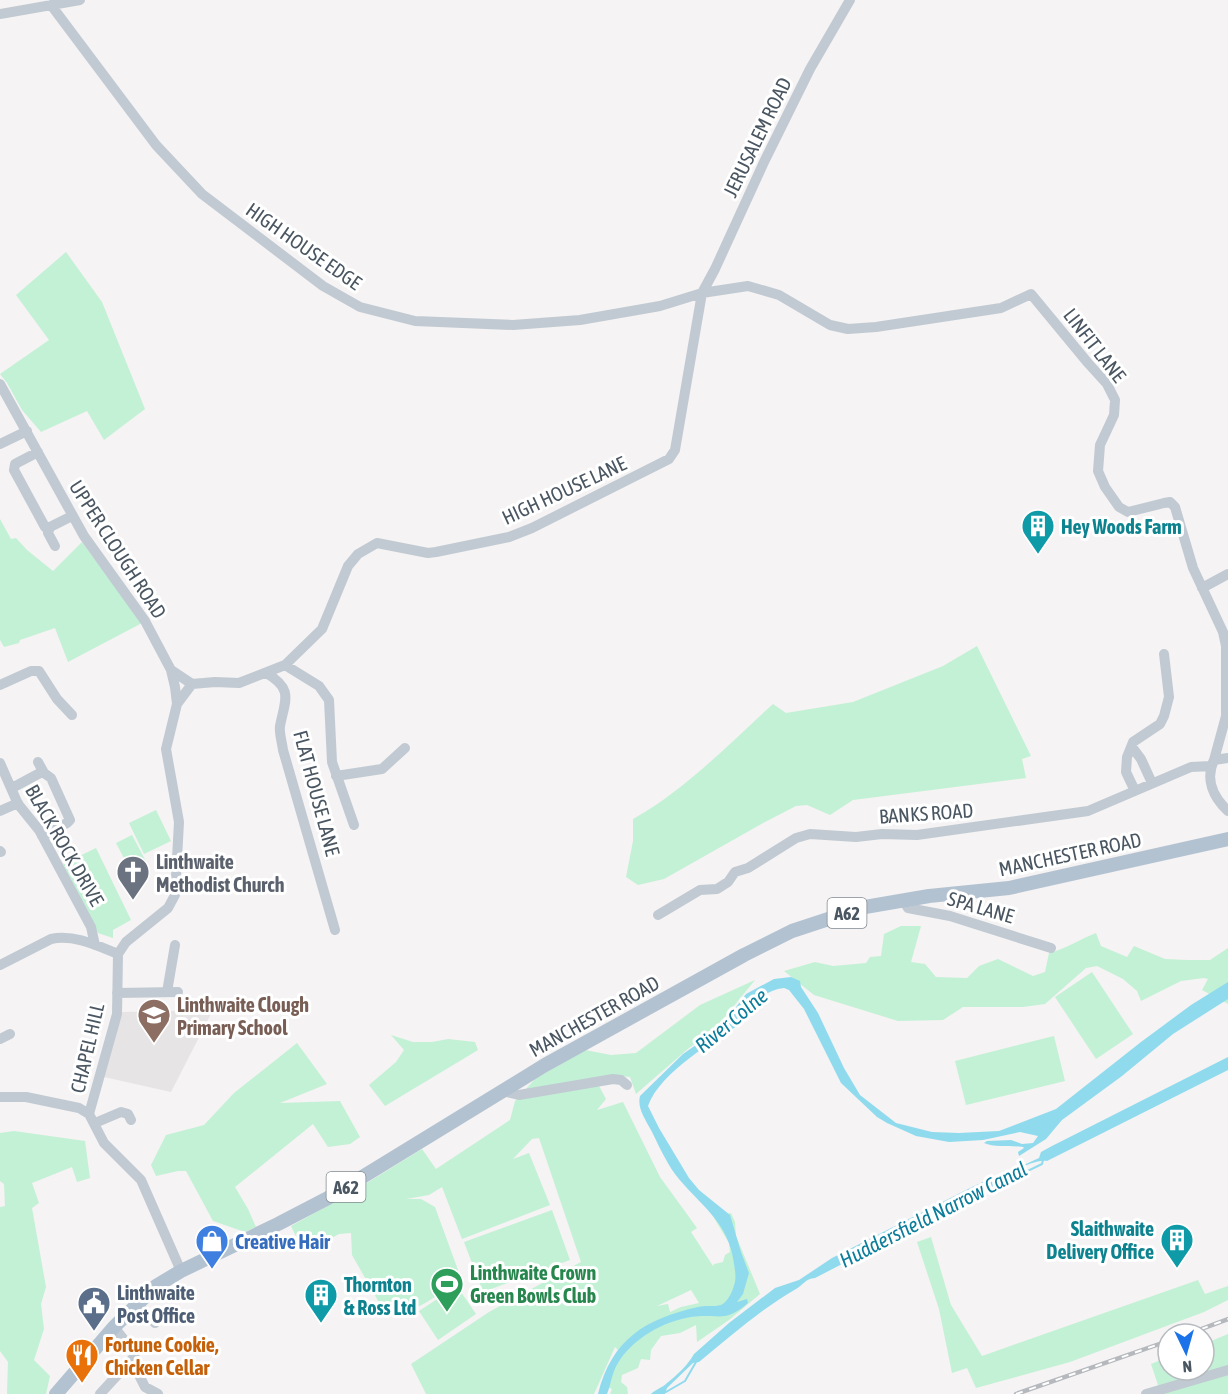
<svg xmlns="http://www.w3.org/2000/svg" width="1228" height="1394" font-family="'Asap Condensed',sans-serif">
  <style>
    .education { fill: #e6e4e5 }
    .green { fill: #c3f1d5; fill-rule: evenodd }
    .water { fill: #90daee }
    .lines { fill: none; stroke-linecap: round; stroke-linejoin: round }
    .stream { stroke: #90daee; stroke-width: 2 }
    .minor { stroke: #c1cad2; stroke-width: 10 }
    .major { stroke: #b3c2d1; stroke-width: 14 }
    .rail-casing { stroke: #b5b8bd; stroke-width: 4.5 }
    .rail { stroke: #fff; stroke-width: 2; stroke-dasharray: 7; stroke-linecap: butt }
    .labels { text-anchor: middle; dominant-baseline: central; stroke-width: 6; stroke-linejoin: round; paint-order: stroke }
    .shield { fill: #fff; stroke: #808990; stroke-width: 1.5 }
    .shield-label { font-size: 18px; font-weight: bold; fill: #4a5661 }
    .street-label { font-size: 20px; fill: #4a5661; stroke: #fff }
    .culture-label { font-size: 20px; font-weight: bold; fill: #0d838f; stroke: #fff; text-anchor: start }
    .worship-label { font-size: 20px; font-weight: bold; fill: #5b616d; stroke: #fff; text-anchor: start }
    .education-label { font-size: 20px; font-weight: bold; fill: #785e54; stroke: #fff; text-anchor: start }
    .shop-label { font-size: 20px; font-weight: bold; fill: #366cbe; stroke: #fff; text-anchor: start }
    .leisure-label { font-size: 20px; font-weight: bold; fill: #27864d; stroke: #fff; text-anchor: start }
    .service-label { font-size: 20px; font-weight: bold; fill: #4e5e75; stroke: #fff; text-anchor: start }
    .food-label { font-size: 20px; font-weight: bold; fill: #c56008; stroke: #fff; text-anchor: start }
    .water-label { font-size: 21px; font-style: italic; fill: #0c7c9b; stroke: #fff }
  </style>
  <rect width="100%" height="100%" fill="#f5f3f3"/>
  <path class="education" d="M213 1010 171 1092 104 1077 122 1012Z"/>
  <path class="green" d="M66 252 102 302 145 409 104 440 87 411 41 432 22 410 7 383 0 374 49 340 16 295Z
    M0 519 11 539 16 538 27 550 53 571 82 542 142 623 68 662 55 628 20 640 19 643 4 647 0 640Z
    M977 646 1031 756 1022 759 1026 778 853 800 830 815 807 805 796 806 765 822 664 879 638 885 626 877 633 841V819C685 790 729 744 773 704L786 713 853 702 943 666Z
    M156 810 171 841 144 854 129 823Z
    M132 835 149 867 133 875 116 843Z
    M96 848 131 920 113 930V938L98 933 63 864Z
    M901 926H921L911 962 925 964 936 977 967 978 979 966 998 959 1033 976 1045 972 1049 953C1066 949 1080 939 1096 933L1101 946 1127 957 1134 946 1165 959 1187 960H1210L1228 948V1004L1202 990 1208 979 1204 978 1181 981 1141 1001 1137 991 1123 979 1097 966 1086 968 1045 1004 1023 1007H963L943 1020 898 1021 814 995 784 971 815 962 833 966 866 963 870 957 881 956 884 934Z
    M1092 972 1133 1034 1096 1059 1055 997Z
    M755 980 716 1028 689 1048 636 1094 630 1077 606 1075 599 1086 606 1099 597 1110 623 1102 660 1177 697 1228 691 1232 713 1266 714 1264 723 1262 725 1255 730 1252 729 1243 714 1218 731 1213 735 1222 736 1236 760 1294 729 1320 697 1342 696 1325 680 1333 661 1336 651 1350 650 1360 641 1359 638 1368 622 1375 621 1382 627 1387 628 1394H610L612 1389 607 1387 620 1352 615 1347 594 1394H426L411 1364 489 1312 581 1262 539 1138 532 1139 513 1159 529 1153 550 1205 462 1239 442 1187 429 1195 406 1199H421L435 1207 458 1270C456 1274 454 1279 452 1283 439 1297 403 1319 385 1313L352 1255 351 1233 339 1234 308 1251 301 1247 291 1226 349 1194 422 1149 436 1169 510 1120 515 1101 535 1079 585 1050 611 1055 636 1053 700 1005ZM691 1290 699 1303 681 1307 670 1312 668 1304 657 1306Z
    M391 1035 413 1042H432L448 1039 475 1042 478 1050 385 1106 369 1085 396 1062 404 1050Z
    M1054 1036 1065 1081 966 1105 955 1061Z
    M297 1043 327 1084 280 1103 340 1101 360 1137 350 1144 328 1147 313 1124 235 1187 248 1209 256 1227 245 1232 213 1221 186 1171H178L156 1176 151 1165 166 1135 204 1125 234 1093Z
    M14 1131 85 1141 90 1178 77 1182 72 1167 32 1183 39 1203 32 1208 46 1287 41 1304 44 1329 34 1360 50 1376 46 1394H7L8 1362 0 1351V1207L5 1206 4 1184 0 1181V1133Z
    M552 1210 570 1260 483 1292 464 1242Z
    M931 1237 951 1305 982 1356 1198 1280 1205 1294 1228 1286V1300L1204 1312 1070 1362 976 1388 967 1368 952 1373 939 1309 917 1242Z
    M457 1286 476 1314 438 1340 419 1311Z
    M1228 1334V1394H1161L1151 1364 1168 1357V1370H1204V1344Z"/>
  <path class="water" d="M791 977 800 981 801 987 818 1013 844 1068 860 1095 896 1123 932 1132 959 1133 999 1131 1056 1109 1141 1042 1191 1005 1228 982V999L1173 1034 1122 1076 1062 1120 1046 1139 1019 1156 1018 1152 1024 1148 1023 1147C1010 1145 995 1148 984 1143L987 1141 1011 1140 1022 1144 1033 1143 1038 1136 1020 1132 983 1140 949 1142 916 1136 887 1123 877 1117 841 1083 804 1009 789 990 784 988C765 990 752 1003 745 1021 715 1040 660 1072 648 1106L659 1128 689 1178 699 1190 730 1215 741 1252 749 1273 743 1294 737 1302 747 1299 748 1303C724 1324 719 1313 691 1317 664 1321 632 1339 618 1363 612 1372 611 1384 607 1394H598C612 1339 645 1319 698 1307 705 1305 714 1307 721 1305 729 1301 733 1290 735 1282 736 1276 735 1270 734 1264 729 1221 699 1205 675 1174 665 1160 658 1144 651 1130 645 1119 637 1108 640 1096L683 1054 720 1028 746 994 774 979Z
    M1228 1057V1070L1047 1161C1033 1159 1009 1173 999 1183L815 1278C805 1279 803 1285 796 1289 761 1309 731 1336 699 1362L693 1363 667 1388 665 1394H651C656 1389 662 1388 667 1383 677 1375 688 1365 694 1354L729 1323 775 1288 799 1280 832 1258 972 1187C994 1176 1017 1169 1039 1158L1041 1152 1052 1146Z"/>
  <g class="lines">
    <path class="stream" d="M1002 1178 1011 1179 1042 1164 1043 1160
      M666 1392 685 1381 696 1362"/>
    <path class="minor" d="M51 5 156 145 202 194 323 286 360 307 415 321 513 325 580 320 660 306 702 293 748 286 779 295 830 325 848 329 876 327 1001 308 1031 294 1088 363 1107 384 1115 400 1114 415 1100 445 1098 471 1105 487 1119 507 1128 512 1164 503 1170 502 1175 507 1193 568 1223 632 1226 646V716L1214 760
      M0 14 80 0
      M0 384 84 536 145 621 171 670 175 687 177 704 166 749 179 822 175 895 168 908 126 942 118 954
      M0 444 27 431
      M38 452 15 464 14 470 45 527H50L72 516
      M50 527 48 533 55 546
      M1202 588 1228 574
      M285 665 319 686 329 700 332 762 354 825
      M171 670 192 684 177 704
      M266 673C294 689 285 700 280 726 279 733 282 742 283 750L335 930
      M192 684 215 682 239 683 285 665 322 629 348 566 358 554 377 543 428 553 436 552 509 537 532 528 669 459 675 450 702 293 715 269 764 162 810 69 850 0
      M0 685 31 671H39L57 699 72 715
      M1132 747 1141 759 1152 783
      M1228 758 1214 760C1205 779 1213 797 1228 811
      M38 762 44 773
      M0 763 18 804 39 830 91 927 95 945
      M336 776 382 769 405 748
      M12 788 40 773H44L51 778 70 820 67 823 42 836
      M1135 791 1126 772 1127 757 1133 742 1160 724 1164 716 1169 697 1164 654
      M0 811 18 803
      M0 851 1 852
      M903 900 908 908 950 916 1051 948
      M658 915 700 890 717 889 728 882 735 872 748 868 796 838 810 834 856 837 882 834 917 835 1088 811 1191 767 1211 766
      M0 965 51 939C74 934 98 946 118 954
      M167 992 175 945
      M117 993 178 992
      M0 1039 10 1034
      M503 1091 519 1095 613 1079 621 1080 627 1085
      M0 1097H26L79 1108 89 1114 104 1143 141 1180 181 1271
      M89 1114 117 1014 118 954
      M95 1123 121 1112 128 1114 131 1120
      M136 1303 155 1323
      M114 1327 134 1352 136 1369 145 1387 158 1394
      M100 1394 134 1357
      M1146 1394 1228 1370"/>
    <path class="major" d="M56 1394 114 1327 156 1286 181 1271 278 1224 328 1198 545 1065 744 955 792 931 865 907 929 896 1009 888 1228 839"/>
    <g class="rail-casing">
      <path id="rail" d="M1188 1334 1228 1319
        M1016 1394 1168 1341"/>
    </g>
    <use href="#rail" class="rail"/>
  </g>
  <defs>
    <g id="building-pin" transform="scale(1.725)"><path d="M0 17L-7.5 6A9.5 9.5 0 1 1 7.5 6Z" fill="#0f9aa8" stroke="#fff"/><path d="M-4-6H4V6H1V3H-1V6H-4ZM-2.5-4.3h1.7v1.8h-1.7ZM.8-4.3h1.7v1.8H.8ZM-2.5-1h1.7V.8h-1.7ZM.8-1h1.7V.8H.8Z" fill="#fff"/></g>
    <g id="church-pin" transform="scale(1.725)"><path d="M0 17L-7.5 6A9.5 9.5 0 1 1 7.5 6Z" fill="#6b7280" stroke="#fff"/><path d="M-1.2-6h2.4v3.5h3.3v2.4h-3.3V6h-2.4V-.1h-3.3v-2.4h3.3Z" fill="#fff"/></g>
    <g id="school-pin" transform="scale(1.725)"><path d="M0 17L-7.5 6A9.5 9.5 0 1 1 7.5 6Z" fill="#8d6e63" stroke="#fff"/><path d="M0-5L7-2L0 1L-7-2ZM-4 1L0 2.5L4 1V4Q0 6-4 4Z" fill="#fff"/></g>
    <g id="shop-pin" transform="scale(1.725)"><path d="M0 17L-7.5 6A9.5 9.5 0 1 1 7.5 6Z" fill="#3f7fe0" stroke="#fff"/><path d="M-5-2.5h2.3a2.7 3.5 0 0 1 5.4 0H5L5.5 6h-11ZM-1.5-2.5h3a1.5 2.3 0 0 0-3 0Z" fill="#fff"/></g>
    <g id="stadium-pin" transform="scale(1.725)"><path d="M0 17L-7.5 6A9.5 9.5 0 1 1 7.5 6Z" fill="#2e9e5b" stroke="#fff"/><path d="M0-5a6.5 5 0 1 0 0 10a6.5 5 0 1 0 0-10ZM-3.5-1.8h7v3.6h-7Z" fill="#fff"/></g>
    <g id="civic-pin" transform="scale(1.725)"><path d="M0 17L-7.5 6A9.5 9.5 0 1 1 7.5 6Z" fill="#5c6f8a" stroke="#fff"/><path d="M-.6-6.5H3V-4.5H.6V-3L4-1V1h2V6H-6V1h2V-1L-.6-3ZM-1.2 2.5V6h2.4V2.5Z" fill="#fff"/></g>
    <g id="restaurant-pin" transform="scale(1.725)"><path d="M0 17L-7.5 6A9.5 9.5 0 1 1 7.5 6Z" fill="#e8710a" stroke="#fff"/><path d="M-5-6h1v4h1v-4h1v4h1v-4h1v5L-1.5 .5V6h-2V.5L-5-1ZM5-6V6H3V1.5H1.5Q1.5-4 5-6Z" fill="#fff"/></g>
  </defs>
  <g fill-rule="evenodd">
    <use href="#building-pin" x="1038" y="526"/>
    <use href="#church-pin" x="133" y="872"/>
    <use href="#school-pin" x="154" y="1015"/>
    <use href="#building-pin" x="1177" y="1240"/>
    <use href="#shop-pin" x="212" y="1241"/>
    <use href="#stadium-pin" x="447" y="1284"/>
    <use href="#building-pin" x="321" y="1295"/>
    <use href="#civic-pin" x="94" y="1303"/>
    <use href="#restaurant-pin" x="82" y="1355"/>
  </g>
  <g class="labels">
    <g class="shield">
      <rect x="827.5" y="898" width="39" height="30" rx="4.5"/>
      <rect x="326.5" y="1172" width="39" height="30" rx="4.5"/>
    </g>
    <g class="shield-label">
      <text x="847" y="913">A62</text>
      <text x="346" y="1187">A62</text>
    </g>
    <g class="street-label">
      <text transform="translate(757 137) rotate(-64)">JERUSALEM ROAD</text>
      <text transform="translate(304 246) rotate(35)">HIGH HOUSE EDGE</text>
      <text transform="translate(1095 345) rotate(52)">LINFIT LANE</text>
      <text transform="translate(564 490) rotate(-25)">HIGH HOUSE LANE</text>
      <text transform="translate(118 549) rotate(57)">UPPER CLOUGH ROAD</text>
      <text transform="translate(317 793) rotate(75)">FLAT HOUSE LANE</text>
      <text transform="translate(926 813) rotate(-4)">BANKS ROAD</text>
      <text transform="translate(65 845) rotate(60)">BLACK ROCK DRIVE</text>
      <text transform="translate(1070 854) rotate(-12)">MANCHESTER ROAD</text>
      <text transform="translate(981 907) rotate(16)">SPA LANE</text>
      <text transform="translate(594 1016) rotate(-29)">MANCHESTER ROAD</text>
      <text transform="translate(87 1048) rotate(-77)">CHAPEL HILL</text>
    </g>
    <g class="culture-label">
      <text x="1061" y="526">Hey Woods Farm</text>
      <text x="1154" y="1228" text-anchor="end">Slaithwaite<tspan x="1154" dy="23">Delivery Office</tspan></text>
      <text x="344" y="1284">Thornton<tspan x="344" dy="23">&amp; Ross Ltd</tspan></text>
    </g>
    <g class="worship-label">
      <text x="156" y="861">Linthwaite<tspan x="156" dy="23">Methodist Church</tspan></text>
    </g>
    <g class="education-label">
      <text x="177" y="1004">Linthwaite Clough<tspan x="177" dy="23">Primary School</tspan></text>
    </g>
    <g class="shop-label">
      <text x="235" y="1241">Creative Hair</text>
    </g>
    <g class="leisure-label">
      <text x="470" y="1272">Linthwaite Crown<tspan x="470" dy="23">Green Bowls Club</tspan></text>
    </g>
    <g class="service-label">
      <text x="117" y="1292">Linthwaite<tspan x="117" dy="23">Post Office</tspan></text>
    </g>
    <g class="food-label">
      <text x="105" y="1344">Fortune Cookie,<tspan x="105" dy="23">Chicken Cellar</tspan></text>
    </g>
    <g class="water-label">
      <text transform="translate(731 1020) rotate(-40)">River Colne</text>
      <text transform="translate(933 1214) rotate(-27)">Huddersfield Narrow Canal</text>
    </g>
  </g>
  <g transform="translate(1186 1352) rotate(175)"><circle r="28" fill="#ffffff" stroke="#b7bbc0" stroke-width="1.5"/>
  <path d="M0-4.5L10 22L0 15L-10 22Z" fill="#1a73e8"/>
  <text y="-9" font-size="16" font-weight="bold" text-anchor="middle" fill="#4a5661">N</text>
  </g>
</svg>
